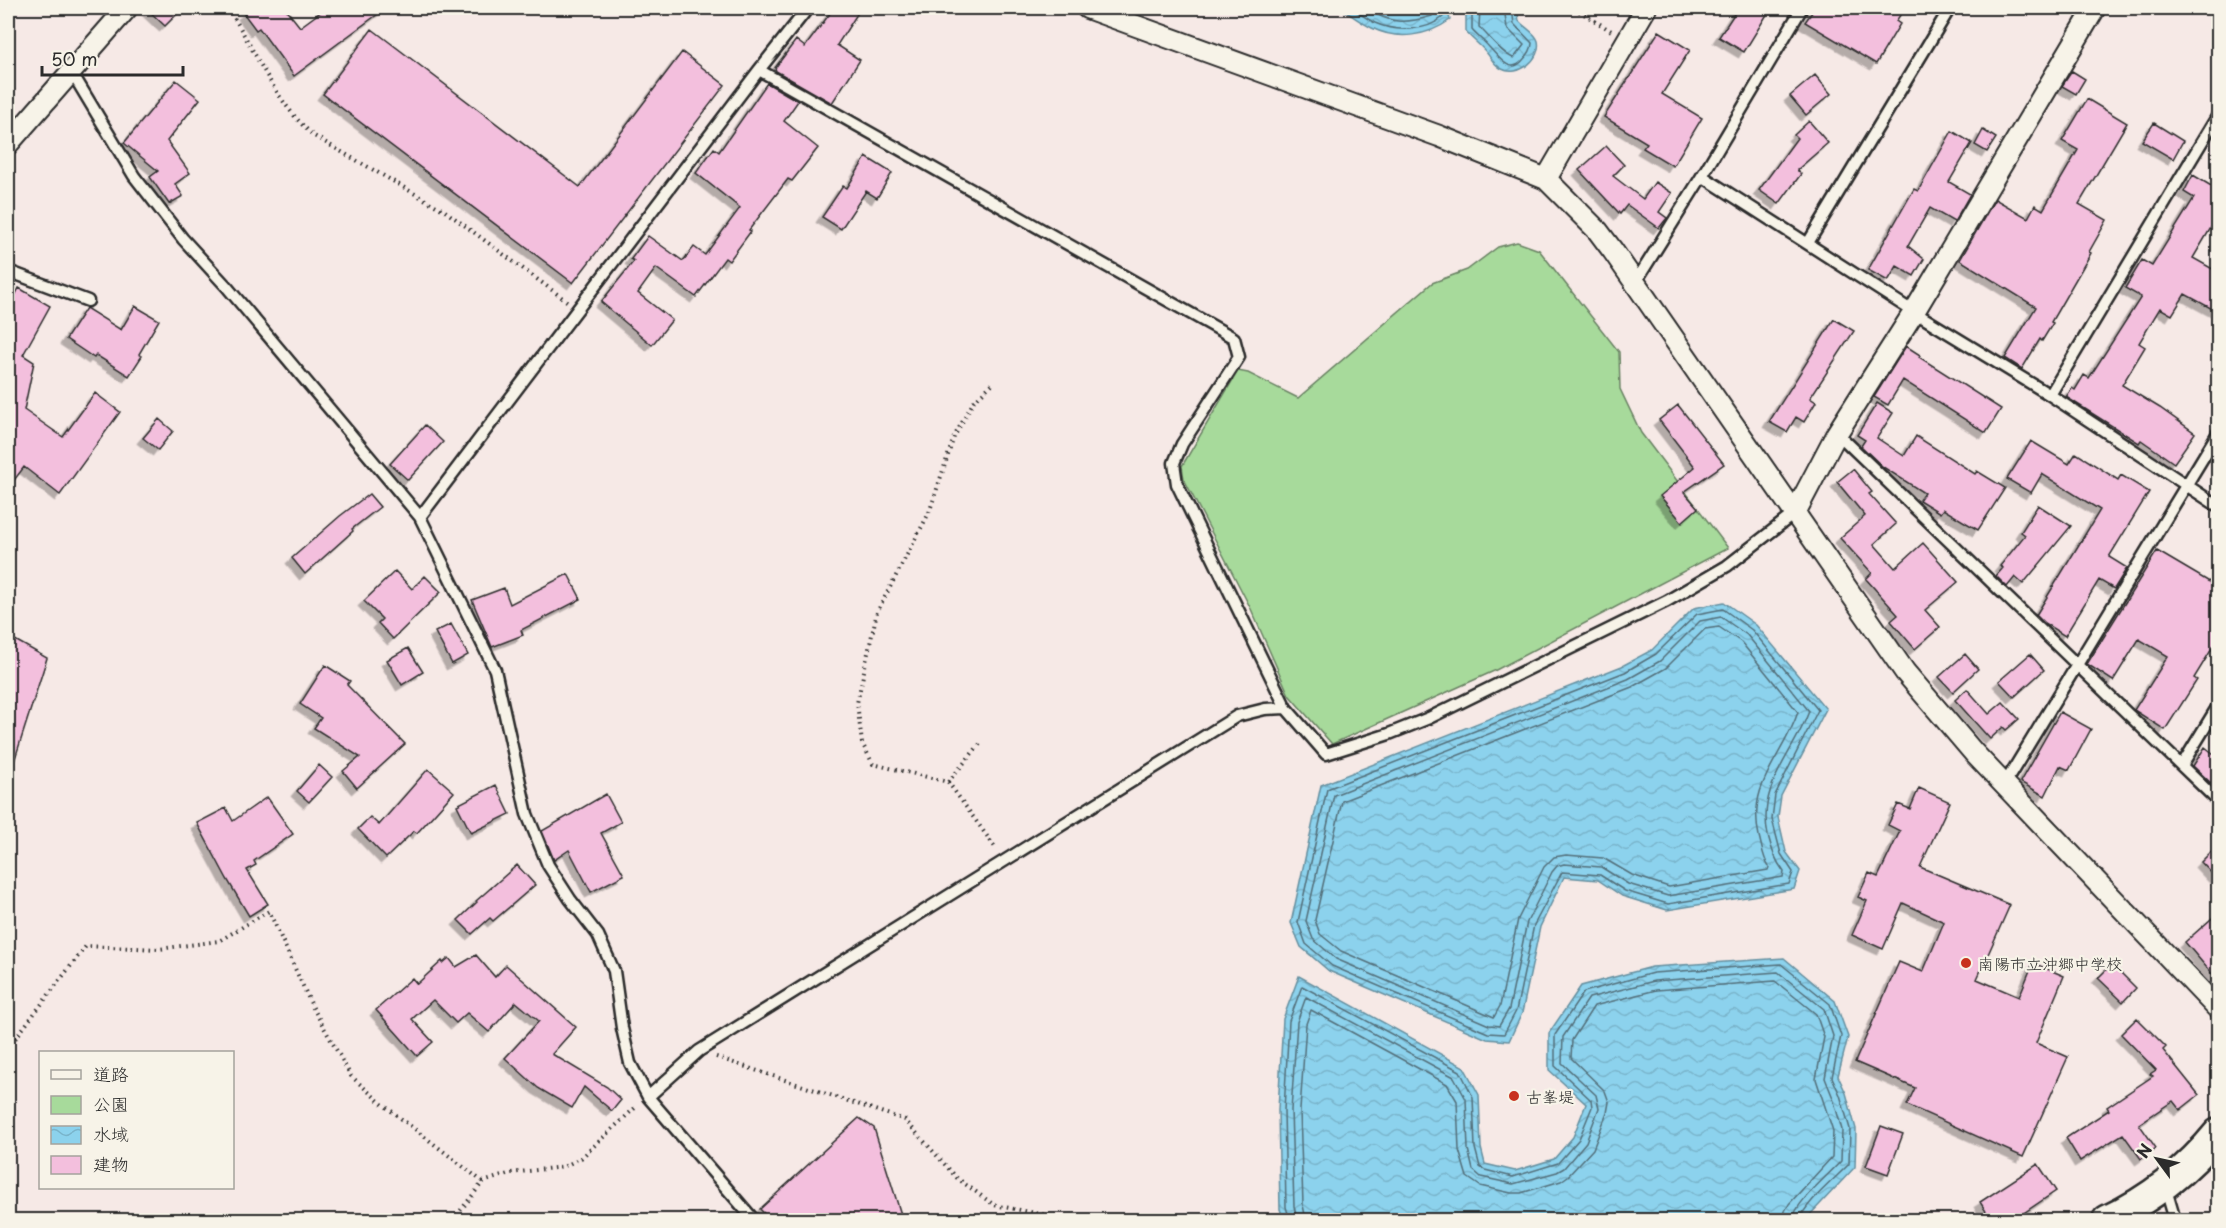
<svg xmlns="http://www.w3.org/2000/svg" width="2226" height="1228" font-family="'Playpen Sans','Klee One',sans-serif">
  <style>
    .park { fill: #a7da9b; stroke: #698263; stroke-width: 1.5 }
    .water { fill: url(#water-waves); stroke: #658f9f; stroke-width: 1.5 }
    .lines { fill: none; stroke-linecap: round; stroke-linejoin: round }
    .shore { stroke: #526e79; stroke-width: 1.5 }
    .building { fill: #f3bfdd; stroke: #2b2b2b; stroke-width: 1.5; filter: url(#shadow) }
    .lane-casing { stroke: #2b2b2b; stroke-width: 15 }
    .street-casing { stroke: #2b2b2b; stroke-width: 24 }
    .secondary-casing { stroke: #2b2b2b; stroke-width: 33 }
    .path { stroke: #2b2b2b; stroke-width: 4; stroke-dasharray: 1.5 4.5; stroke-linecap: butt }
    .lane { stroke: #f7f3e8; stroke-width: 10 }
    .street { stroke: #f7f3e8; stroke-width: 20 }
    .secondary { stroke: #f7f3e8; stroke-width: 28 }
    .poi-dot { fill: #c8321e; stroke: #f7f3e8; stroke-width: 2 }
    .labels { text-anchor: middle; dominant-baseline: central; stroke-width: 4.5; stroke-linejoin: round; paint-order: stroke }
    .poi-label { font-size: 16px; fill: #2b2b2b; stroke: #f7f3e8; text-anchor: start }
  </style>
  <defs>
    <pattern id="water-waves" width="16" height="10" patternUnits="userSpaceOnUse" patternTransform="scale(1.5)"><rect width="16" height="10" fill="#8cd2ed"/><path d="M0 5q4-4 8 0t8 0" fill="none" stroke="#79b4cb"/></pattern>
    <filter id="shadow"><feDropShadow dx="-5.5" dy="5.5" stdDeviation="0" flood-color="#0004"/></filter>
  </defs>
  <rect width="100%" height="100%" fill="#f6e9e6"/>
  <filter id="ink" filterUnits="userSpaceOnUse"><feTurbulence type="fractalNoise" baseFrequency=".0167" numOctaves="2"/><feDisplacementMap in="SourceGraphic" scale="12" xChannelSelector="R" yChannelSelector="G"/><feConvolveMatrix kernelMatrix="1 2 1 2 8 2 1 2 1" color-interpolation-filters="sRGB"/></filter>
  <g filter="url(#ink)">
    <path class="park" d="M1517 242 1539 250 1619 352 1620 389 1641 433 1728 548 1494 671 1332 744 1289 695 1251 609 1184 479 1182 466 1238 371 1248 373 1298 398 1432 283 1467 270 1498 247Z"/>
    <path class="water" d="M1340 8H1447L1450 20C1428 36 1398 41 1372 28 1361 23 1350 14 1340 8Z
      M1466 8H1517L1519 21C1524 27 1536 33 1538 41 1542 59 1518 78 1502 69 1494 65 1491 58 1486 52 1480 45 1472 39 1466 32Z
      M1724 602 1756 625 1826 709 1781 796 1778 817 1786 852 1800 871 1794 889 1667 910 1622 896 1598 880 1564 877 1540 927 1522 1013 1509 1041 1487 1039 1329 971 1301 947 1291 923 1321 785 1622 666 1652 650 1694 608Z
      M1784 958 1835 1001 1848 1037 1838 1076 1846 1093 1856 1129 1855 1167 1805 1220H1284L1280 1209 1278 1110 1283 1019 1299 976 1464 1067 1479 1095 1481 1148 1485 1164 1515 1171 1554 1159 1573 1137 1586 1104 1549 1070V1033L1581 986 1652 967Z"/>
    <g class="lines">
      <path class="shore" d="M1351 8C1359 13 1367 19 1375 23 1395 32 1426 32 1443 17L1442 8
        M1365 8C1391 24 1404 24 1432 16L1434 8
        M1472 8V30C1477 36 1484 41 1489 47 1498 56 1510 76 1523 60 1528 55 1532 50 1532 43L1514 24 1512 8
        M1480 8 1479 27C1488 35 1504 56 1514 58L1524 45 1507 28 1504 8
        M1723 609 1752 630 1818 710 1775 795 1772 819 1781 854 1793 872 1789 884 1668 904 1625 891 1600 875 1562 872 1534 925 1516 1011 1504 1034 1488 1033 1332 966 1306 944 1298 922 1327 789 1625 672 1656 654 1697 614Z
        M1721 617 1747 635 1809 711C1794 754 1757 785 1768 835 1772 850 1775 860 1784 872L1783 877 1668 896 1628 884 1601 867 1564 864 1557 866 1552 872 1527 922 1509 1009 1499 1026 1489 1025 1336 959 1313 939 1306 921 1334 795 1628 679 1660 661 1700 621Z
        M1719 627 1741 642 1798 712C1783 758 1747 783 1759 836 1762 847 1763 858 1769 867L1768 870 1669 887 1632 875 1603 858 1566 855 1554 857 1544 867 1518 919 1500 1006 1494 1017 1341 951 1320 934 1315 920 1342 801 1632 687 1666 668 1705 629Z
        M1290 1220 1286 1207 1284 1110 1289 1021 1302 986 1460 1071 1473 1097 1475 1148 1480 1167 1485 1170 1513 1177 1558 1163 1579 1139 1592 1107 1591 1100 1555 1066V1035L1584 992 1653 973 1781 964 1830 1004 1841 1036 1832 1077 1840 1095 1850 1129 1849 1164C1837 1177 1803 1205 1800 1220
        M1297 1220 1294 1206 1291 1110 1297 1022 1306 997 1454 1077 1466 1099 1468 1149 1473 1170 1481 1177 1513 1184 1557 1172 1564 1168 1586 1142 1599 1108 1596 1095 1562 1063 1563 1037 1589 998 1654 981 1778 972 1824 1009 1833 1036 1825 1078 1833 1098 1842 1130 1841 1161C1829 1175 1794 1203 1793 1220
        M1306 1220 1303 1205 1300 1110 1306 1024 1311 1010 1447 1084 1457 1101 1459 1150 1467 1177 1480 1186 1511 1193H1521L1561 1181 1568 1176 1593 1149 1607 1113 1609 1102 1605 1091 1571 1058 1572 1040 1594 1006 1656 990 1775 981 1816 1014 1824 1037 1816 1079 1833 1131 1832 1157 1789 1204 1785 1211 1784 1220"/>
    </g>
    <path class="building" d="M146 8H183L165 26Z
      M252 8H285L300 27 326 8H386L294 76 259 28 256 30 244 14Z
      M834 8H861L837 45 860 60 832 103 776 71 775 68 796 40 805 47Z
      M1738 8H1771L1744 52 1719 37Z
      M1815 8H1905L1896 21 1900 24 1876 64 1805 22Z
      M372 29 580 187 682 52 725 85 573 283 323 94Z
      M1659 31 1690 50 1662 94 1702 118 1673 166 1643 148 1647 143 1604 117Z
      M2072 71 2085 79 2076 94 2062 86Z
      M1815 75 1831 94 1806 115 1790 96Z
      M176 80 200 99 167 141 190 173 175 184 183 196 169 204 150 177 158 171 124 143Z
      M767 83 798 101 784 121 818 148 792 181 788 179 749 230 751 231 729 261 725 258 696 297 656 268 638 293 672 320 652 345 601 302 634 261 631 259 648 236 683 261 694 247 705 255 740 208 696 173 714 148 719 152Z
      M2087 99 2127 123 2079 204 2107 220 2089 252 2091 253 2051 322 2053 323 2042 341 2040 339 2022 369 2005 358 2036 307 1960 260 1995 199 2028 218 2035 205 2043 210 2078 150 2062 141Z
      M1809 121 1828 143 1797 170 1801 174 1779 204 1759 190 1797 138 1794 135Z
      M2154 123 2183 141 2173 159 2142 141Z
      M1983 130 1996 138 1987 152 1975 145Z
      M1952 131 1972 143 1949 182 1970 194 1954 222 1930 208 1908 246 1924 259 1914 276 1897 266 1888 281 1868 270 1914 189 1918 191Z
      M1606 146 1624 165 1613 176 1643 199 1655 182 1672 193 1659 212 1667 218 1659 228 1627 205 1620 214 1579 170Z
      M866 157 892 173 877 198 866 191 841 229 822 217 843 186 847 188Z
      M2193 175 2218 190V216L2193 258 2218 272V312L2185 294 2172 315 2160 308 2139 343 2145 347 2122 385 2160 408 2195 433 2174 463 2141 440 2139 443 2066 397 2072 388 2075 390 2084 375 2089 378 2141 297 2125 288 2142 260 2152 266 2194 198 2184 192Z
      M19 288 50 306 23 355 34 362 24 410 63 437 95 393 120 412 60 495 24 467 8 488V309Z
      M135 306 159 320 139 354 142 356 129 376 96 355 94 358 66 339 86 308 121 330Z
      M1834 319 1854 331 1810 398 1816 402 1804 422 1796 417 1787 432 1769 422Z
      M1906 346 1920 355 1919 357 2001 409 1986 433 1903 380 1888 405 1874 397Z
      M1877 403 1893 413 1877 438 1904 456 1916 436 1975 474 1977 471 2005 488 1978 530 1943 509 1940 513 1919 500 1924 493 1883 467 1861 446 1865 440 1857 435Z
      M1678 405 1724 464 1684 492 1698 508 1682 522 1660 496 1695 467 1659 420Z
      M159 419 173 431 158 450 143 438Z
      M425 425 443 442 408 480 390 464Z
      M2031 441 2069 464 2076 453 2118 480 2121 475 2149 492 2109 557 2127 568 2114 589 2099 580 2065 636 2044 623 2036 615 2100 510 2042 474 2031 493 2007 479Z
      M1853 469 1872 492 1869 494 1896 524 1874 544 1895 568 1923 543 1958 582 1925 610 1940 627 1915 649 1891 621 1898 615 1866 579 1872 573 1840 538 1865 516 1837 482Z
      M369 494 380 507 352 529 353 531 305 574 292 558 340 516Z
      M2038 505 2071 526 2023 584 2015 577 2007 587 1996 576 2003 568 2000 566 2025 535 2021 532Z
      M2157 551 2218 587V639L2194 678 2197 680 2165 730 2134 710 2168 656 2139 639 2113 681 2087 664Z
      M395 571 412 589 425 576 441 592 393 639 378 623 382 619 364 601Z
      M568 574 581 599 521 630 523 635 492 647 472 600 504 588 510 604Z
      M451 624 468 655 452 664 435 632Z
      M15 640 47 658 11 771H8V643Z
      M408 648 423 672 402 685 387 660Z
      M1965 654 1978 669 1953 692 1939 677Z
      M2030 654 2044 670 2014 697 1999 681Z
      M325 665 350 681 347 685 405 744 357 788 343 771 360 757 314 728 321 718 300 704Z
      M1967 689 1989 714 2003 702 2019 719 2006 730 2003 727 1990 739 1955 700Z
      M2060 712 2091 729 2069 770 2060 766 2045 796 2020 782Z
      M2205 747 2218 757V772L2211 783 2193 766Z
      M319 765 332 777 309 802 297 791Z
      M428 769 454 792 417 833 414 831 386 858 358 829 370 817 379 825Z
      M496 785 510 814 471 833 457 805Z
      M1919 788 1950 802 1920 867 2010 905 1977 979 2019 997 2033 963 2064 976 2036 1043 2068 1057 2023 1157 1907 1105 1915 1088 1855 1062 1899 962 1923 972 1944 922 1903 903 1883 949 1852 935 1867 901 1858 897 1869 873 1878 877 1900 831 1888 825 1898 804 1910 809Z
      M606 794 621 822 601 833 624 875 591 892 569 850 554 860 542 831Z
      M267 797 293 834 254 861 256 865 247 870 268 904 249 916 227 879 197 823 226 808 233 821Z
      M2218 845V880L2201 862Z
      M517 865 535 885 493 921 490 918 472 934 458 920 477 902 476 901Z
      M2218 913V981L2185 942Z
      M476 955 495 977 506 965 576 1027 552 1054 607 1087 621 1100 612 1111 584 1087 572 1108 538 1088 505 1058 539 1021 516 1002 489 1032 467 1013 456 1023 433 1000 412 1019 433 1042 417 1056 376 1010 412 978 417 984 442 961 443 963 449 958 456 967Z
      M2112 964 2136 988 2123 1002 2098 978Z
      M2137 1018 2166 1047 2163 1050 2199 1095 2180 1110 2173 1101 2139 1124 2156 1148 2141 1159 2123 1134 2080 1161 2066 1138 2109 1110 2107 1107 2153 1076 2150 1074 2156 1070 2121 1034Z
      M859 1118 874 1128 903 1221H771L760 1209Z
      M1881 1126 1903 1134 1888 1174 1866 1166Z
      M2038 1164 2056 1191 2012 1221H1992L1980 1202Z"/>
    <g class="lines">
      <g class="lane-casing">
        <path id="lane" d="M759 70 1234 338 1239 357 1182 444 1174 463 1177 484 1286 708 1326 754 1389 734 1429 718 1667 601 1727 566 1795 513
          M71 71 134 176 183 239 227 287 420 517 495 670 527 814 548 865 570 899 598 935 614 971 622 1028 630 1063 648 1097 754 1220
          M1702 176 1914 312 2050 395 2218 506
          M1808 243 1950 8
          M8 271 88 301
          M1635 283 1702 176 1802 8
          M2050 395 2218 115
          M1837 433 2218 801
          M420 517 759 70 808 8
          M2182 765 2218 706
          M2004 785 2218 433
          M648 1097 699 1051 1237 716 1265 709 1286 708
          M2165 1186 2175 1220"/>
      </g>
      <g class="street-casing">
        <path id="street" d="M1087 8 1439 136 1546 179 1598 231 1613 251 1905 672 1974 753 2218 1009
          M8 144 127 8
          M1546 179 1646 8
          M1795 513 1837 433 1914 312 2095 8"/>
      </g>
      <g class="secondary-casing">
        <path id="secondary" d="M2107 1220C2151 1199 2187 1171 2218 1133"/>
      </g>
      <path class="path" d="M228 8C256 51 274 101 314 136L445 211 568 302
        M1574 8 1613 32
        M992 384 974 401 954 437 929 513 877 612 857 703 862 743 873 764 948 782 997 850
        M948 782 980 744
        M8 1048 86 946 159 949 219 941 269 911 312 1006 351 1076 381 1103 483 1182
        M716 1057 905 1120 957 1178 994 1205 1056 1217 1062 1220
        M453 1220 483 1182 511 1173 563 1167 581 1158 637 1106"/>
      <use href="#lane" class="lane"/>
      <use href="#street" class="street"/>
      <use href="#secondary" class="secondary"/>
    </g>
  </g>
  <g class="poi-dot">
    <circle cx="1966" cy="963" r="6"/>
    <circle cx="1514" cy="1096" r="6"/>
  </g>
  <g class="labels">
    <g class="poi-label">
      <text x="1978" y="963">南陽市立沖郷中学校</text>
      <text x="1526" y="1096">古峯堤</text>
    </g>
  </g>
  <rect width="2226" height="1228" fill="none" stroke="#f7f3e8" stroke-width="30"/>
  <rect x="15" y="15" width="2196" height="1198" fill="none" stroke="#2b2b2b" stroke-width="2" filter="url(#ink)"/>
  <rect x="39" y="1051" width="195" height="138" fill="#f7f3e8" stroke="#a5a39c" stroke-width="1.5"/>
  <rect x="51" y="1070" width="30" height="9" fill="#f7f3e8" stroke="#a5a39c" stroke-width="1.5"/>
  <text x="93" y="1081" font-size="18" fill="#2b2b2b">道路</text>
  <rect x="51" y="1096" width="30" height="18" fill="#a7da9b" stroke="#a5a39c" stroke-width="1.5"/>
  <text x="93" y="1111" font-size="18" fill="#2b2b2b">公園</text>
  <rect x="51" y="1126" width="30" height="18" fill="url(#water-waves)" stroke="#a5a39c" stroke-width="1.5"/>
  <text x="93" y="1141" font-size="18" fill="#2b2b2b">水域</text>
  <rect x="51" y="1156" width="30" height="18" fill="#f3bfdd" stroke="#a5a39c" stroke-width="1.5"/>
  <text x="93" y="1171" font-size="18" fill="#2b2b2b">建物</text>
  <g transform="translate(2157 1159) rotate(303)" stroke="#f7f3e8" stroke-width="4.5" paint-order="stroke">
  <path d="M0-4.5L10 22L0 15L-10 22Z" fill="#2b2b2b"/>
  <text y="-9" font-size="16" font-weight="bold" text-anchor="middle" fill="#2b2b2b">N</text>
  </g>
  <path d="M42 66v9h141v-9" fill="none" stroke="#2b2b2b" stroke-width="3"/>
  <text x="51" y="66" font-size="18" fill="#2b2b2b" stroke="#f7f3e8" stroke-width="4.5" paint-order="stroke">50 m</text>
</svg>
